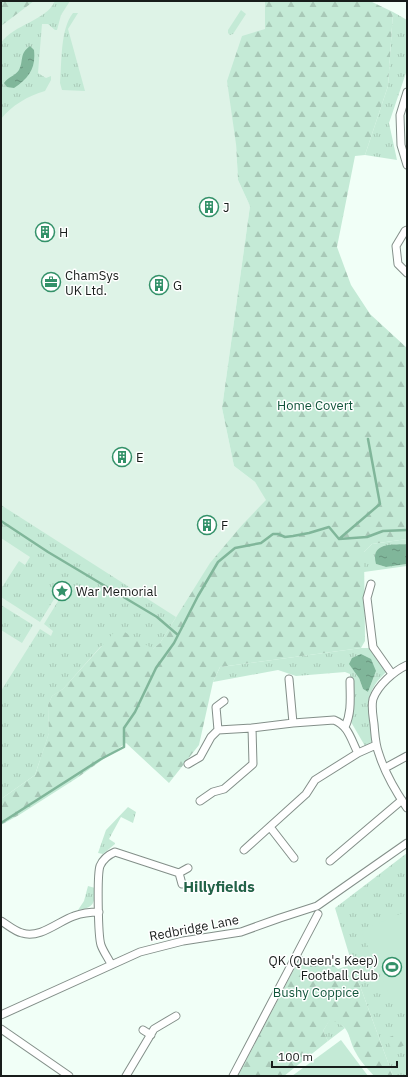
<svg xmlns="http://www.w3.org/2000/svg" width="408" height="1077" font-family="'IBM Plex Sans',sans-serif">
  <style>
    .built { fill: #def3e7 }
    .grass { fill: url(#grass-tufts); fill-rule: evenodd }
    .forest { fill: url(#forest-firs) }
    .pitch { fill: #c4ead6 }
    .water { fill: url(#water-ripples) }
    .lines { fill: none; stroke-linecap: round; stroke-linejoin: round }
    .stream { stroke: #80b69a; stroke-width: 2.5 }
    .street-casing { stroke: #838f89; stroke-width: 9 }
    .street { stroke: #fff; stroke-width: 7 }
    .labels { text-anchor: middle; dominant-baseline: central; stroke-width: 3; stroke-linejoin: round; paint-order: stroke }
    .poi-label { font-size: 13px; fill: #181d1b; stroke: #fff; text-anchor: start }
    .park-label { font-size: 13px; fill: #10543a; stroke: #fff }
    .street-label { font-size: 13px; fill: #181d1b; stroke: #fff }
    .quarter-label { font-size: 15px; font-weight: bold; fill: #236348; stroke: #fff }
  </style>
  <defs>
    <pattern id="grass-tufts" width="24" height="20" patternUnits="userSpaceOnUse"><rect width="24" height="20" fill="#c4ead6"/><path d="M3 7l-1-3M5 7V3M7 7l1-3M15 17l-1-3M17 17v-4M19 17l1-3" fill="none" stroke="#a8c8b7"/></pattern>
    <pattern id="forest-firs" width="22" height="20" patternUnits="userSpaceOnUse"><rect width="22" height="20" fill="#c4ead6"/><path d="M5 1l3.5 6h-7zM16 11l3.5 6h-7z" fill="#a8c8b7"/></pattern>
    <pattern id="water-ripples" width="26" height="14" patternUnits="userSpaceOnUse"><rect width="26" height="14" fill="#80b69a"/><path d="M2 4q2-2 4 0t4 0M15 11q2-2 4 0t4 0" fill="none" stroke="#68937d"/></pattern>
  </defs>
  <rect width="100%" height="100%" fill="#f1fff7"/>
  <path class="built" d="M20 1H265V29L236 144 238 180 250 206 222 408 234 466 255 482 267 500 242 525 160 643 1 799V22Z"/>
  <path class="grass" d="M55 1H70L61 15 57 30H55L48 24H42L38 73 46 78 51 76V80L45 91C28 96 12 105 1 119V43C14 24 46 21 55 1Z
    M241 10 246 14 233 34 230 35 228 33V30Z
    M393 12 407 20V70L389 123 397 160 365 155 388 86Z
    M73 13H78L68 29 85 91 62 90 60 83C62 63 60 29 73 13Z
    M1 505 176 617 160 643 153 649 101 646 63 689 52 696 48 705 49 733 35 775 1 799V691L40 629 51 636 53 631 44 624 63 593 64 594 67 589 60 584 57 589 59 591 40 622 1 597V589L17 564 19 561 25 565 30 557 1 538Z
    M407 539V544L392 545 376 564 386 567 407 564V566L364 572V552L372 544Z
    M1 605 33 625 22 643 1 630Z
    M361 648H370L386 672C361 695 369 712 373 741L365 746 351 722 354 704 350 674 345 672 296 676 278 670 213 682 220 667ZM376 671 368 692 363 689 359 678Z
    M128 807 136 812 133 823 121 817 109 839 115 843V844L103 854 98 853 106 830Z
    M407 853V1076H393L352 964 335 908Z
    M88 886 95 888C95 903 94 908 78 910L84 901Z
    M330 1019 338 1022 345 1028 328 1041 323 1031Z"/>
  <path class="forest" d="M1 1H34L1 26Z
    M265 1H370L393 12 388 86 365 155 355 156 337 247 351 285 370 314 407 348V539L372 544 364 552 365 641 361 648 220 667 213 682 199 745 169 783 126 743 77 778 19 815 1 825V799L35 775 49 733 48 705 52 696 63 689 118 628 153 649 160 643 210 563 242 525 266 500 255 482 234 466 222 408 250 206 238 180 236 144 227 81 242 36 265 29Z
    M301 956 325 964 333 965 338 969 352 964 393 1076H374C368 1069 360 1061 356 1053 347 1037 352 1026 330 1020L323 1031 328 1041 284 1076H238Z
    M407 1030V1044L392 1051 387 1038Z"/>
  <path class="pitch" d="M407 911V1003L395 1008 361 931Z
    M341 1040 368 1076H292Z"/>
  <path class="water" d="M30 46 34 50C36 68 29 78 14 88L7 87 4 83C8 77 15 76 19 70 24 60 19 54 30 46Z
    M407 544V564L386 567 376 564C370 542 392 545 407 544Z
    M361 654 371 659 376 671 368 692 363 689 359 678 349 664 352 658Z"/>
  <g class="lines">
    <path class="stream" d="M1 521 48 552 157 617 178 635
      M339 539 380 504 368 439
      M1 823 101 759 124 747V728L135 712 156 668 174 643 198 596 218 562 235 548 261 543 273 534H278L285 537 293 536 309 533 329 527 339 539 367 537 383 531 407 530"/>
    <g class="street-casing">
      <path id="street" d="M407 92 400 115 401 145 407 165
        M407 230 405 231 396 246 398 264 407 273
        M371 584 367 598 373 647 392 674
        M407 665C394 671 378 685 373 699 371 707 373 716 374 724 375 734 375 744 379 754 385 773 396 792 407 808
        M289 679 293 723
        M224 701 216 707 218 730 252 728
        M345 727C352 712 350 697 350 681
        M188 764 200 757 211 737 218 730
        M385 768 407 756
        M200 801 213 792 224 789 253 764 252 728 293 723 334 720C349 726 351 740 358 753
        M270 827 294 858
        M244 850 306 794 315 780 358 753 376 745
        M330 861 402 800
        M179 873 182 884
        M1 921C8 925 14 931 22 933 40 939 59 921 74 916 82 913 90 912 99 912
        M111 964C108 958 103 951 101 945 98 936 97 875 100 866 103 859 108 855 115 852L179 873 188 868
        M1 1015 140 952 183 941 241 932 280 918 317 906 407 843
        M1 1029 69 1076
        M143 1030 151 1035
        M126 1076 154 1029 176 1016
        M233 1076 318 914"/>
    </g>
    <use href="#street" class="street"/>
  </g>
  <defs>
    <g id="building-ring" transform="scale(1)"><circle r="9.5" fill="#fff" stroke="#339169" stroke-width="1.5"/><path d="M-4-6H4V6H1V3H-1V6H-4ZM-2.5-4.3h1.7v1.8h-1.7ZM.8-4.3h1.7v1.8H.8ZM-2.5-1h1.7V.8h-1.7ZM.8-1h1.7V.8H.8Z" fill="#339169"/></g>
    <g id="office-ring" transform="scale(1)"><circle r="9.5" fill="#fff" stroke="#339169" stroke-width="1.5"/><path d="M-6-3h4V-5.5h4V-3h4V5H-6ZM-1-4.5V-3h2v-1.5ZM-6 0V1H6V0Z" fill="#339169"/></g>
    <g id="sight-ring" transform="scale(1)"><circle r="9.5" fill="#fff" stroke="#339169" stroke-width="1.5"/><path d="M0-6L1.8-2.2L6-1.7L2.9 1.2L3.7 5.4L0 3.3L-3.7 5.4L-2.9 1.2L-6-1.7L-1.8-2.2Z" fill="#339169"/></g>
    <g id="stadium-ring" transform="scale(1)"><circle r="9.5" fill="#fff" stroke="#339169" stroke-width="1.5"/><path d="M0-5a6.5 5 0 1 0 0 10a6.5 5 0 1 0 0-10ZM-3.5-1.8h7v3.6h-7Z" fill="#339169"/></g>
  </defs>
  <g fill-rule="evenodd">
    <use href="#building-ring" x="209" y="207"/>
    <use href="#building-ring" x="45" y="232"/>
    <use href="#office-ring" x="51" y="282"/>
    <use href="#building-ring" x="159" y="285"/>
    <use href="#building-ring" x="122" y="457"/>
    <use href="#building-ring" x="207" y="525"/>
    <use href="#sight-ring" x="62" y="591"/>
    <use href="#stadium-ring" x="392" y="967"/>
  </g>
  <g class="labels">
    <g class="poi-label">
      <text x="223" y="207">J</text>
      <text x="59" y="232">H</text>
      <text x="65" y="275">ChamSys<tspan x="65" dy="15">UK Ltd.</tspan></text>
      <text x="173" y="285">G</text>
      <text x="136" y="457">E</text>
      <text x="221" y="525">F</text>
      <text x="76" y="591">War Memorial</text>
      <text x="378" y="960" text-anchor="end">QK (Queen's Keep)<tspan x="378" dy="15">Football Club</tspan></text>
    </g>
    <g class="park-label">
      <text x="315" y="405">Home Covert</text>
      <text x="316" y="992">Bushy Coppice</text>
    </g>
    <g class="street-label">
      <text transform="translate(194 928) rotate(-11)">Redbridge Lane</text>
    </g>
    <g class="quarter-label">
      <text x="219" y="886">Hillyfields</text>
    </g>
  </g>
  <rect width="408" height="1077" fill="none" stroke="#181d1b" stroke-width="4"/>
  <path d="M272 1061v6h125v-6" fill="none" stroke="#181d1b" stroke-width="2"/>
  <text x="278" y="1061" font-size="12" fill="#181d1b" stroke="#ffffff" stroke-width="3" paint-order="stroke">100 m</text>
</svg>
